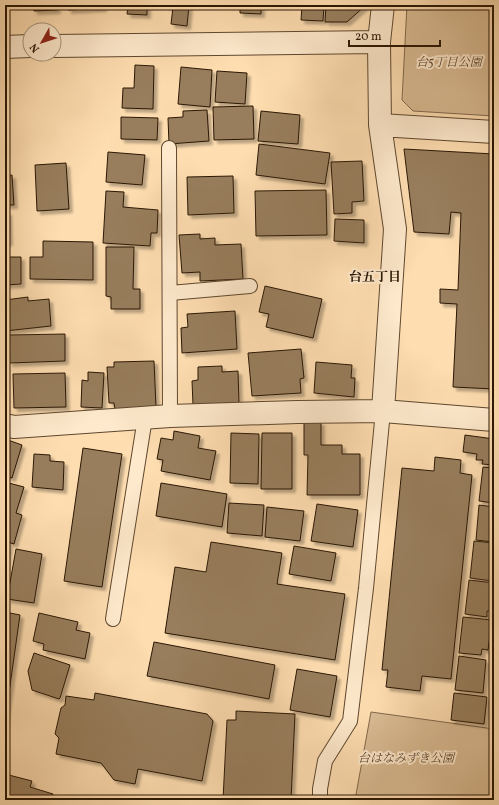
<svg xmlns="http://www.w3.org/2000/svg" width="499" height="805" font-family="Vollkorn,'Noto Serif JP',serif">
  <style>
    .green { fill: #dabb93; stroke: #82694c }
    .building { fill: #987e5d; stroke: #2a1704; filter: url(#shadow) }
    .lines { fill: none; stroke-linecap: round; stroke-linejoin: round }
    .service-casing { stroke: #5f482f; stroke-width: 16 }
    .minor-casing { stroke: #5f482f; stroke-width: 24 }
    .service { stroke: #fee9cc; stroke-width: 14 }
    .minor { stroke: #fee9cc; stroke-width: 22 }
    .labels { text-anchor: middle; dominant-baseline: central; stroke-width: 4; stroke-linejoin: round; paint-order: stroke }
    .park-label { font-size: 12px; font-style: italic; fill: #5f482f; stroke: #fee9cc }
    .neighbourhood-label { font-size: 13px; font-weight: bold; fill: #2a1704; stroke: #fee9cc }
  </style>
  <defs>
    <filter id="shadow"><feDropShadow dx="3.5" dy="3.5" stdDeviation="1" flood-color="#0004"/></filter>
  </defs>
  <rect width="100%" height="100%" fill="#feddb0"/>
  <filter id="stains"><feTurbulence type="fractalNoise" baseFrequency=".005" numOctaves="4"/><feColorMatrix values="0 0 0 0 .2 0 0 0 0 .09 0 0 0 0 .02 0 0 0 .5 -.17"/></filter>
  <radialGradient id="worn" r=".72"><stop offset=".6" stop-color="#630" stop-opacity="0"/><stop offset="1" stop-color="#630" stop-opacity=".3"/></radialGradient>
  <path class="green" d="M407 5H494V116L413 111 402 100Z
    M371 712 494 729V800H355Z"/>
  <path class="building" d="M33 5H56L57 10 34 11Z
    M68 5H103V8L68 10Z
    M128 5H147V15L127 14Z
    M166 5H189L187 26 171 24 173 7 166 6Z
    M240 5H261V14L240 13Z
    M302 5H324L323 21 301 20Z
    M326 5H366L347 22H325Z
    M135 65 154 66 153 109 122 108 123 88H134Z
    M181 67 212 70 210 107 178 104Z
    M217 71 247 73 245 104 215 102Z
    M253 106 254 139 214 140 213 107Z
    M207 110 209 141 169 144 168 118 183 117V111Z
    M261 111 300 115 298 144 258 141Z
    M121 117 158 118 157 140 121 139Z
    M259 144 330 153 325 184 256 175Z
    M404 149 494 154V389L453 387 457 304 440 303V289L458 290 461 213 451 212 449 234 414 232Z
    M108 152 145 155 142 185 106 182Z
    M362 161 364 201 352 202V213L334 214 331 162Z
    M66 163 69 209 37 211 35 165Z
    M12 175 14 205H5V176Z
    M233 176 234 213 188 215 187 177Z
    M326 190 327 235 256 236 255 191Z
    M106 191 124 192 123 207 158 210 157 233H151L150 246 103 243Z
    M5 212H8L9 242 5 243Z
    M335 219 364 220V243L334 241Z
    M200 234V239L215 238V245L241 244 243 279 200 281V272L182 273 179 235Z
    M43 241 93 242V280L30 279V257H43Z
    M106 247H134L133 289H140V309H111V297L106 296Z
    M5 257H21V284L5 285Z
    M265 286 322 299 313 338 266 327 269 314 259 312Z
    M28 297V301L49 299 51 326 5 331V300Z
    M235 311 237 349 182 353 181 328 188 327 187 314Z
    M65 334V361L9 363V335Z
    M301 349 304 378 300 379 301 393 252 396 248 353Z
    M154 361 156 407 115 409 114 403H109L107 367H114V362Z
    M316 362 352 365 351 378H355L354 397 314 393Z
    M222 366V372L238 371 239 403 193 405 192 381 198 380V367Z
    M88 372 104 373 102 408 81 407 82 380 88 381Z
    M65 373 66 407 14 408 13 374Z
    M304 422H321V445H342V454H360V495H307L308 455H304Z
    M174 431 200 436 198 448 216 451 210 480 161 471 163 460 157 459 161 438 173 440Z
    M231 433 259 434 258 484 230 483Z
    M262 433H292V489H261Z
    M465 435 494 439V465L482 464 483 460H476L477 454 463 452Z
    M5 439 22 445 12 478 5 476Z
    M83 448 122 454 102 587 64 581Z
    M34 454 50 455V461L64 462 63 490 32 487Z
    M435 457 461 460 460 473 472 475 451 679 422 676 420 691 386 687 388 670H382L402 468 434 471Z
    M483 467 494 468V503L479 501Z
    M5 482 24 487 16 513 22 515 14 544 5 541Z
    M161 483 227 494 222 527 156 516Z
    M229 503 264 505 262 536 227 533Z
    M317 504 358 510 353 547 311 541Z
    M479 505 494 507V542L476 540Z
    M267 507 304 511 300 541 265 537Z
    M474 541 494 543V572L492 581 470 578Z
    M211 542 282 553 277 584 345 594 335 660 165 633 175 567 206 572Z
    M5 543 9 544 5 573Z
    M294 546 336 553 331 581 289 574Z
    M16 549 42 554 34 603 7 599Z
    M469 580 494 583 493 611H487V617L465 614Z
    M5 612 20 615 5 721Z
    M39 613 78 622 76 630 90 633 85 659 43 650 44 644 33 641Z
    M463 617 492 620 488 650 482 649 481 655 459 653Z
    M154 642 275 665 269 699 147 676Z
    M34 653 70 665 60 698 59 699 32 690 28 671Z
    M459 656 486 660 483 693 455 690Z
    M297 669 337 676 330 717 290 710Z
    M95 693 207 714 213 721 202 781 138 769 135 784 114 780 101 763 56 754 59 738 55 734 61 708 65 705 66 696 94 700Z
    M454 693 487 697 484 724 451 720Z
    M236 711 295 714 291 800H223L227 720H236Z
    M5 774 32 781 30 787 53 794 51 800H5Z"/>
  <g class="lines">
    <g class="service-casing">
      <path id="service" d="M169 148 170 416
        M170 293 250 286
        M113 619 145 418
        M320 800V789L325 761 350 721 366 588 383 411"/>
    </g>
    <g class="minor-casing">
      <path id="minor" d="M54 46 379 42
        M5 47 30 46
        M380 125 494 132
        M383 411 395 229 380 125 379 42 383 5
        M5 425 14 427 170 416 298 412 383 411 494 420"/>
    </g>
    <use href="#service" class="service"/>
    <use href="#minor" class="minor"/>
  </g>
  <g class="labels">
    <g class="park-label">
      <text x="449" y="63">台5丁目公園</text>
      <text x="406" y="759">台はなみずき公園</text>
    </g>
    <g class="neighbourhood-label">
      <text x="375" y="278">台五丁目</text>
    </g>
  </g>
  <rect width="499" height="805" fill="none" stroke="#feddb0" stroke-width="20"/>
  <rect x="6" y="6" width="487" height="793" fill="none" stroke="#2a1704" stroke-width="2"/>
  <rect x="10" y="10" width="479" height="785" fill="none" stroke="#2a1704"/>
  <g transform="translate(42 42) rotate(231)"><circle r="19" fill="#fee9cc" stroke="#a9957c"/>
  <path d="M0-3L7 15L0 10L-7 15Z" fill="#8f2418"/>
  <text y="-6" font-size="11" font-weight="bold" text-anchor="middle" fill="#2a1704">N</text>
  </g>
  <path d="M349 40v6h91v-6" fill="none" stroke="#2a1704" stroke-width="2"/>
  <text x="355" y="40" font-size="12" fill="#2a1704" stroke="#fee9cc" stroke-width="3" paint-order="stroke">20 m</text>
  <rect width="100%" height="100%" filter="url(#stains)"/>
  <rect width="100%" height="100%" fill="url(#worn)"/>
</svg>
